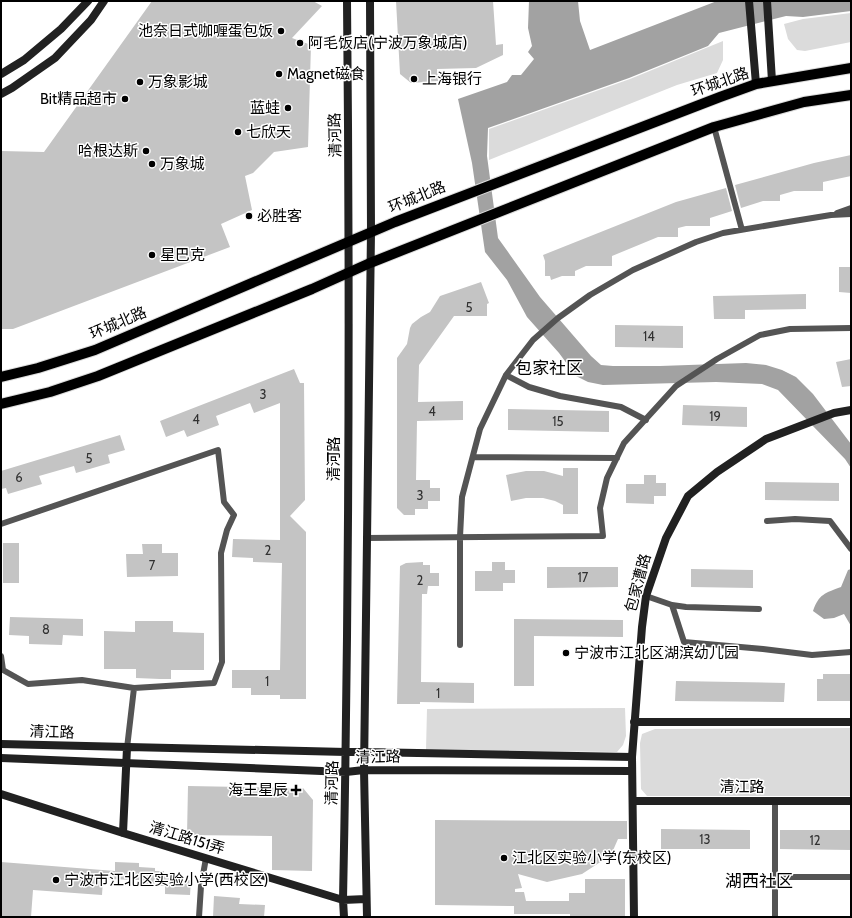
<svg xmlns="http://www.w3.org/2000/svg" width="852" height="918" font-family="Cabin,'Noto Sans SC',sans-serif">
  <style>
    .green { fill: #dbdbdb }
    .water { fill: #a2a2a2 }
    .building { fill: #c4c4c4 }
    .lines { fill: none; stroke-linecap: round; stroke-linejoin: round }
    .primary-casing { stroke: #dbdbdb; stroke-width: 12 }
    .lane { stroke: #545454; stroke-width: 6 }
    .secondary { stroke: #212121; stroke-width: 8 }
    .primary { stroke: #000; stroke-width: 10 }
    .poi-dot { fill: #000; stroke: #fff; stroke-width: 1.5 }
    .labels { text-anchor: middle; dominant-baseline: central; stroke-width: 3; stroke-linejoin: round; paint-order: stroke }
    .number-label { font-size: 13px; fill: #313131 }
    .poi-label { font-size: 15px; fill: #000; stroke: #fff; text-anchor: start }
    .street-label { font-size: 15px; fill: #000; stroke: #fff }
    .quarter-label { font-size: 17px; fill: #000; stroke: #fff }
  </style>
  <rect width="100%" height="100%" fill="#fff"/>
  <path class="green" d="M851 13V42L805 51 797 50 788 39 784 24 803 19Z
    M723 41V60L717 73 677 85 489 160V129L630 79Z
    M625 708 626 736 623 745 617 752 426 750 427 709Z
    M851 728V796H647L641 789 640 743 642 734 655 729Z"/>
  <path class="water" d="M529 1H578L580 21 590 50 717 1H851V11L803 17 786 16 719 33 708 46 629 78 488 128 487 156 498 238 540 297 591 356 601 365 613 366H660L746 363 766 365 782 370 796 377 813 394 851 444V468L845 459 778 390 762 384 716 382 603 385 588 382 576 376 559 353 527 317 507 280 485 252 472 163 458 99 507 82 512 75H521L534 59 528 52 532 46 528 28Z
    M851 569V626L844 614 834 618 824 619 813 611C819 594 825 593 841 587L848 570Z"/>
  <path class="building" d="M152 1H313L322 6 292 38 311 45 308 147 274 152 253 173 245 176 252 210 221 224 230 247 13 329H1V151L44 152Z
    M396 1H493L496 45 503 44V55L476 68 437 69 438 81 411 83 400 74Z
    M851 155V176L823 182V191H794L780 195V201H763L741 208 735 185 814 163Z
    M726 188 732 211 710 218V226H686L678 228V237H658L612 256V266H586L575 271V276H562L551 280 550 276H545V261L543 255 676 202Z
    M839 267H851V293L839 292Z
    M481 282 489 303 487 304V316H454L419 365 418 402 463 401V420L417 421 416 480H430V488H440V501H428V509H415V515H404L397 508V358L407 344 410 328 412 324 421 317 430 312 440 296Z
    M806 294V309L745 310V319H714L713 296Z
    M615 325 683 326V348L615 347Z
    M851 359V386L842 387 836 362Z
    M294 369 300 383H304L305 500 290 516 306 532V699H280V695H251V688H232V670H280L282 563 253 562V558L232 557 233 539 280 540V403L254 413 250 403 216 416 219 425 187 437 184 430 166 437 160 421Z
    M683 405 747 407V427L682 425Z
    M508 409 609 411V432L508 430Z
    M120 435 125 450 108 455 110 463 76 473 74 466 39 476 42 484 8 494 6 488 1 489V471Z
    M563 468H578V514H563V505L555 501 543 498H526L511 501 506 475 526 471H544L563 476Z
    M644 475H656V483H666V496H654V504L626 503V484H644Z
    M765 482 839 483V501L765 500Z
    M3 543H19V583H3Z
    M142 544H162V553H178V576L127 577 126 554H143Z
    M423 562V565H430V573H439V586H428L427 594H422L421 682 474 683V703L420 702V704H397L400 566 406 563Z
    M492 562H505V570H515V583H503V591H475V571H492Z
    M547 567H618V587L547 588Z
    M691 569 753 570V588L691 587Z
    M10 617 83 619V636L63 635 62 645 29 644V636L9 635Z
    M514 619 623 620V637L534 636V686H514Z
    M135 621H173V632L204 633V670H171V679H160L136 678V669H104V631L135 632Z
    M823 674H851V701H817V679H823Z
    M676 681 785 683 784 702 675 701Z
    M188 786 303 788 313 800 312 871 272 870V836L187 835Z
    M435 820 627 821V839H618L611 855 582 874 547 882 518 874 522 888 515 889V892H524L526 901H569V893H585V879H625V917H570V914H514V906L435 905Z
    M661 829 750 830V849H661Z
    M780 830H851V850L780 849Z
    M1 862 115 871V862L139 863V867L155 868V871H164V876L181 877 180 880H191L190 895 165 894V886L140 885V880L103 879 102 895 33 890 31 917H1Z
    M214 896 240 898 239 904 265 905 264 917H213Z"/>
  <g class="lines">
    <g class="primary-casing">
      <path id="primary" d="M1 377 38 368 95 350 395 222 720 97 756 84 851 68
        M1 404 50 392 98 376 312 289 370 263 714 127 804 102 851 95"/>
    </g>
    <path class="lane" d="M714 127 742 230
      M837 213 851 208
      M506 375 529 387 560 396 621 407 646 420
      M473 457 617 458
      M767 521 795 519 830 521 851 549
      M1 524 218 450 224 502 234 515 227 530 221 553 222 662 214 683 134 688 82 680 28 684 3 670 1 656
      M366 538 603 536 600 508 607 478 624 443 676 386 717 359 760 335 790 329 851 328
      M646 596 672 605 686 607 759 609
      M672 605 684 642 763 649 812 655 851 652
      M460 645V537L462 497 480 429 506 375 533 340 558 318 590 295 633 270 696 242 723 233 794 221 831 215 851 214
      M127 748 134 688
      M775 877H851
      M199 917 201 886 206 858
      M775 917V801"/>
    <path class="secondary" d="M749 1 756 84
      M767 1 772 81
      M1 74 24 60 61 29 88 1
      M1 94 12 88 55 58 91 20 104 1
      M634 722H851
      M1 744 346 752H365L632 757
      M1 758 346 772 364 770 632 771
      M1 794 123 833 343 900 366 899
      M633 801H851
      M123 833 127 748
      M344 917 343 900C349 601 350 301 347 1
      M367 917 364 770 371 232 370 1
      M634 917 632 757 642 627 646 596 666 538 688 496 717 472 766 439 834 413 851 410"/>
    <use href="#primary" class="primary"/>
  </g>
  <g class="poi-dot">
    <circle cx="281" cy="31" r="4"/>
    <circle cx="300" cy="43" r="4"/>
    <circle cx="279" cy="74" r="4"/>
    <circle cx="414" cy="79" r="4"/>
    <circle cx="140" cy="82" r="4"/>
    <circle cx="125" cy="99" r="4"/>
    <circle cx="288" cy="108" r="4"/>
    <circle cx="238" cy="132" r="4"/>
    <circle cx="146" cy="151" r="4"/>
    <circle cx="152" cy="164" r="4"/>
    <circle cx="249" cy="216" r="4"/>
    <circle cx="152" cy="255" r="4"/>
    <circle cx="566" cy="653" r="4"/>
    <path d="M294 784h4v4h4v4h-4v4h-4v-4h-4v-4h4z"/>
    <circle cx="504" cy="858" r="4"/>
    <circle cx="56" cy="880" r="4"/>
  </g>
  <g class="labels">
    <g class="number-label">
      <text x="469" y="307">5</text>
      <text x="649" y="336">14</text>
      <text x="263" y="394">3</text>
      <text x="432" y="411">4</text>
      <text x="715" y="416">19</text>
      <text x="196" y="419">4</text>
      <text x="558" y="421">15</text>
      <text x="89" y="458">5</text>
      <text x="19" y="477">6</text>
      <text x="420" y="495">3</text>
      <text x="268" y="550">2</text>
      <text x="152" y="565">7</text>
      <text x="583" y="577">17</text>
      <text x="420" y="580">2</text>
      <text x="46" y="629">8</text>
      <text x="267" y="681">1</text>
      <text x="438" y="693">1</text>
      <text x="705" y="839">13</text>
      <text x="815" y="840">12</text>
    </g>
    <g class="poi-label">
      <text x="273" y="31" text-anchor="end">池奈日式咖喱蛋包饭</text>
      <text x="308" y="43">阿毛饭店(宁波万象城店)</text>
      <text x="287" y="74">Magnet磁食</text>
      <text x="422" y="79">上海银行</text>
      <text x="148" y="82">万象影城</text>
      <text x="117" y="99" text-anchor="end">Bit精品超市</text>
      <text x="280" y="108" text-anchor="end">蓝蛙</text>
      <text x="246" y="132">七欣天</text>
      <text x="138" y="151" text-anchor="end">哈根达斯</text>
      <text x="160" y="164">万象城</text>
      <text x="257" y="216">必胜客</text>
      <text x="160" y="255">星巴克</text>
      <text x="574" y="653">宁波市江北区湖滨幼儿园</text>
      <text x="288" y="790" text-anchor="end">海王星辰</text>
      <text x="512" y="858">江北区实验小学(东校区)</text>
      <text x="64" y="880">宁波市江北区实验小学(西校区)</text>
    </g>
    <g class="street-label">
      <text transform="translate(720 82) rotate(-19)">环城北路</text>
      <text transform="translate(335 135) rotate(-91)">清河路</text>
      <text transform="translate(417 197) rotate(-22)">环城北路</text>
      <text transform="translate(118 323) rotate(-23)">环城北路</text>
      <text transform="translate(334 459) rotate(-90)">清河路</text>
      <text transform="translate(638 583) rotate(-75)">包家漕路</text>
      <text transform="translate(52 732) rotate(2)">清江路</text>
      <text transform="translate(378 757) rotate(-1)">清江路</text>
      <text transform="translate(332 783) rotate(-89)">清河路</text>
      <text x="742" y="787">清江路</text>
      <text transform="translate(187 838) rotate(17)">清江路151弄</text>
    </g>
    <g class="quarter-label">
      <text x="549" y="368">包家社区</text>
      <text x="759" y="881">湖西社区</text>
    </g>
  </g>
  <rect width="852" height="918" fill="none" stroke="#000000" stroke-width="4"/>
</svg>
